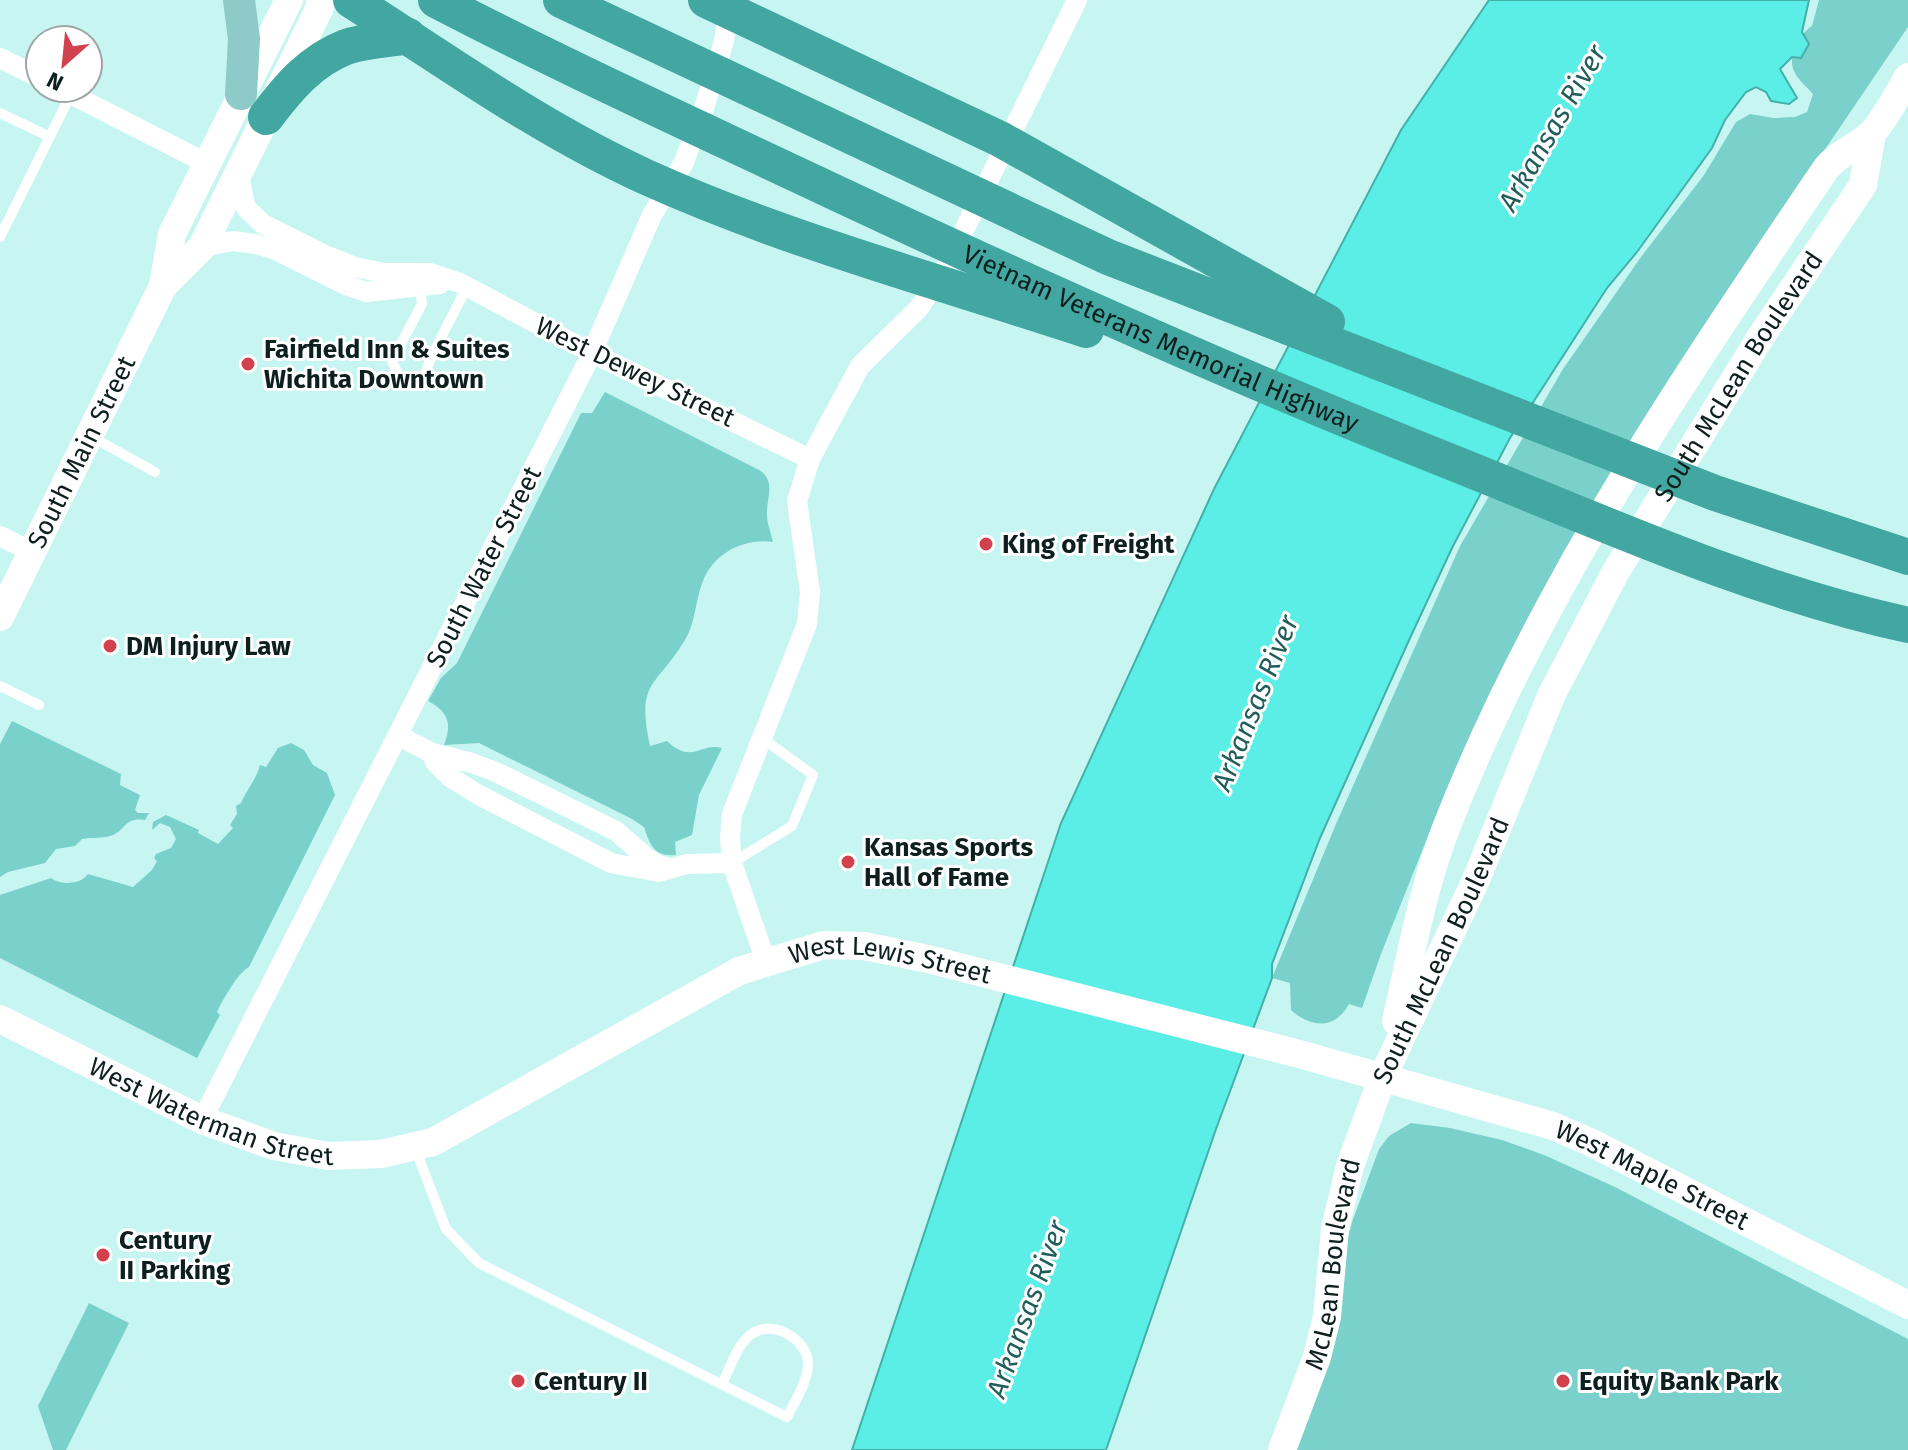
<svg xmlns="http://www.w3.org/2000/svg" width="1908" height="1450" font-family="'Fira Sans',sans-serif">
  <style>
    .green { fill: #7ad0ca }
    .water { fill: #5aeee6; stroke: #43b0aa; stroke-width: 2 }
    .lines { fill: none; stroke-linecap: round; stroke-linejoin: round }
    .lane { stroke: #fff; stroke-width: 10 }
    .street { stroke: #fff; stroke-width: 20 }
    .secondary { stroke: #fff; stroke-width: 28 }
    .primary { stroke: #8ecac7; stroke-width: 32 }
    .highway { stroke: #42a6a1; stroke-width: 36 }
    .poi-dot { fill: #d2424e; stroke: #fff; stroke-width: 3 }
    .labels { text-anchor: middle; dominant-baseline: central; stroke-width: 6; stroke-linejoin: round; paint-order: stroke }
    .street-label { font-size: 26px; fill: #0d1f1e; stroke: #fff }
    .poi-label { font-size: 26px; font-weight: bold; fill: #0d1f1e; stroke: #fff; text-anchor: start }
    .water-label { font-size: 28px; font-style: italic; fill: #215e5b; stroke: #fff }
  </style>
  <rect width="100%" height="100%" fill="#c7f6f2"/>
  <path class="green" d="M1819 0H1908V27L1763 241 1564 551 1514 648 1432 826 1381 954 1362 1008 1349 1004C1335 1030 1311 1028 1291 1010L1290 983 1272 978 1336 824 1460 546 1563 369 1641 257 1704 175 1736 122 1750 114 1774 118 1795 117 1807 112 1813 94C1808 88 1799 81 1795 73 1786 58 1799 34 1812 26Z
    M605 392 761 471C776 483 766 499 767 515 767 524 771 533 773 542 744 538 714 553 703 581 695 600 696 622 685 640 655 689 636 680 650 746L667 741C692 765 701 742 722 748L699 795 692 835 675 842 676 855C654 857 650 845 644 827L632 819 479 743 444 745C452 724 449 712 428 701L441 678 457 663 581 413H592Z
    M12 721 121 774 120 785 140 795 135 810 138 813H149L145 820C124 817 127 829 113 835 103 839 91 837 82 839L75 846 56 849 45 863 8 872 0 877V744Z
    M291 743 304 750 313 765 327 773 335 795 249 967C239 971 222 1001 217 1012L220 1015 197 1058 0 958V895L51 878C62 886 81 884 88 874L133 887 152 870 157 861 154 858 156 854 171 848 176 839 170 827 160 823 152 830 153 822 166 815 199 830 198 833 218 844 233 828 230 825 237 814 236 806 241 803C247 789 256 780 260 765L266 767 278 748Z
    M1411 1123 1450 1128 1502 1140 1544 1155 1613 1186 1908 1339V1450H1292L1352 1222 1379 1149 1389 1136Z
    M89 1303 129 1323 66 1450H53L38 1406Z"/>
  <path class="water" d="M1489 0H1809L1802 32 1809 44 1801 58 1792 57 1780 69 1797 98 1789 104 1771 101 1766 92 1756 87 1746 92 1725 120 1712 148 1637 252 1607 288 1510 438 1452 548 1410 638 1320 838 1272 964V978L1216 1129 1106 1450H852L1061 823 1214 489 1401 130Z"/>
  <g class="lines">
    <path class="lane" d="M0 113 50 137
      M0 237 71 94
      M420 286 422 304 392 361 399 376 410 383 425 374 432 355 467 287
      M92 437 155 472
      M0 686 39 705
      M732 863 792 826 813 775 762 738
      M415 1148 446 1229 479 1263 787 1417C795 1401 807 1383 808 1365 809 1339 770 1317 749 1336 736 1347 730 1369 722 1384"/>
    <path class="street" d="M0 58 40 78
      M59 88 206 163
      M238 173 246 208 263 224 325 255 355 267 384 273H430L460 283 592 353 810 459
      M202 247 233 241 256 244 276 250 346 285 366 292 440 284
      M0 536 32 552
      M399 736 432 753 472 763 496 772 616 831 647 858 658 865 666 867
      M432 753 435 762 450 777 477 794 611 863 659 872 687 864 732 863
      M766 962 732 863 730 838 732 814 807 624 810 592 797 501 810 459 860 366 919 308 946 267 1077 0
      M202 1120 592 353 652 215 684 162 705 105 724 41 729 4"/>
    <g class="secondary">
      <path d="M163 286 202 247 320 7V0"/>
      <path id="s1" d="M0 617 163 286 172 234 289 0"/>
      <path id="s2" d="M0 1019 202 1120 274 1146 328 1156 381 1154 433 1142 739 971 824 945 864 946 928 959 1303 1055 1553 1126 1592 1143 1908 1305"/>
      <path d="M1396 1021C1411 955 1423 886 1448 823 1540 589 1685 377 1825 170 1836 154 1858 147 1872 133 1886 118 1897 95 1908 77"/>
      <path id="s3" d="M1282 1450 1317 1357 1327 1317 1335 1229 1350 1166 1383 1076 1476 880 1552 694 1615 573 1762 335 1863 185 1872 133"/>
    </g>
    <path class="primary" d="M239 0 244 39 241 94"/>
    <g class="highway">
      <path d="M351 0C448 62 541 129 646 177 788 241 938 281 1086 330"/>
      <path id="s4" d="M436 0C555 62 677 118 798 175 1012 276 1227 373 1446 460 1597 520 1749 590 1908 625"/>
      <path d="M561 0 1108 257 1715 493 1908 557"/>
      <path d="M706 0 1000 139 1327 322"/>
      <path d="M266 117C288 88 310 61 346 47 365 40 388 40 408 36"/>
    </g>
  </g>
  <g class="poi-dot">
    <circle cx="248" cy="364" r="8"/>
    <circle cx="986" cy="544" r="8"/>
    <circle cx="110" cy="646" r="8"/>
    <circle cx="848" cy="862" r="8"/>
    <circle cx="103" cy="1255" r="8"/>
    <circle cx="518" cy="1381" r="8"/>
    <circle cx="1563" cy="1381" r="8"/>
  </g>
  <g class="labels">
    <g class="street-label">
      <text stroke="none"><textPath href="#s4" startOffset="800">Vietnam Veterans Memorial Highway</textPath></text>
      <text transform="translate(635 372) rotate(26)">West Dewey Street</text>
      <text stroke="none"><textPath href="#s3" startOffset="1176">South McLean Boulevard</textPath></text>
      <text stroke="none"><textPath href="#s1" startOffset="184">South Main Street</textPath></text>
      <text transform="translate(484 567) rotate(-63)">South Water Street</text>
      <text stroke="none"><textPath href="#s3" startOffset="528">South McLean Boulevard</textPath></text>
      <text stroke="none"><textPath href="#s2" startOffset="970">West Lewis Street</textPath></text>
      <text stroke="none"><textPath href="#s2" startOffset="232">West Waterman Street</textPath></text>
      <text stroke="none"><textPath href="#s2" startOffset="1766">West Maple Street</textPath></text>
      <text stroke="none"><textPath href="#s3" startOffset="194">McLean Boulevard</textPath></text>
    </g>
    <g class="poi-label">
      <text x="264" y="349">Fairfield Inn &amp; Suites<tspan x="264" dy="30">Wichita Downtown</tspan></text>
      <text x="1002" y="544">King of Freight</text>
      <text x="126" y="646">DM Injury Law</text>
      <text x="864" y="847">Kansas Sports<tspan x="864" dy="30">Hall of Fame</tspan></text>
      <text x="119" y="1240">Century<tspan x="119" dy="30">II Parking</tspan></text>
      <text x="534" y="1381">Century II</text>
      <text x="1579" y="1381">Equity Bank Park</text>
    </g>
    <g class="water-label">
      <text transform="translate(1552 128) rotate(-60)">Arkansas River</text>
      <text transform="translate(1255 703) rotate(-68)">Arkansas River</text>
      <text transform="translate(1027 1309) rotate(-70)">Arkansas River</text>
    </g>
  </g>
  <g transform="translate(64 64) rotate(207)"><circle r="38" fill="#ffffff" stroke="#9ea5a5" stroke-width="2"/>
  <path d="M0-6L14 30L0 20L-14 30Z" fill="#d2424e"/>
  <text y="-12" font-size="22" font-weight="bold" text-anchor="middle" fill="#0d1f1e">N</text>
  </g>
</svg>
